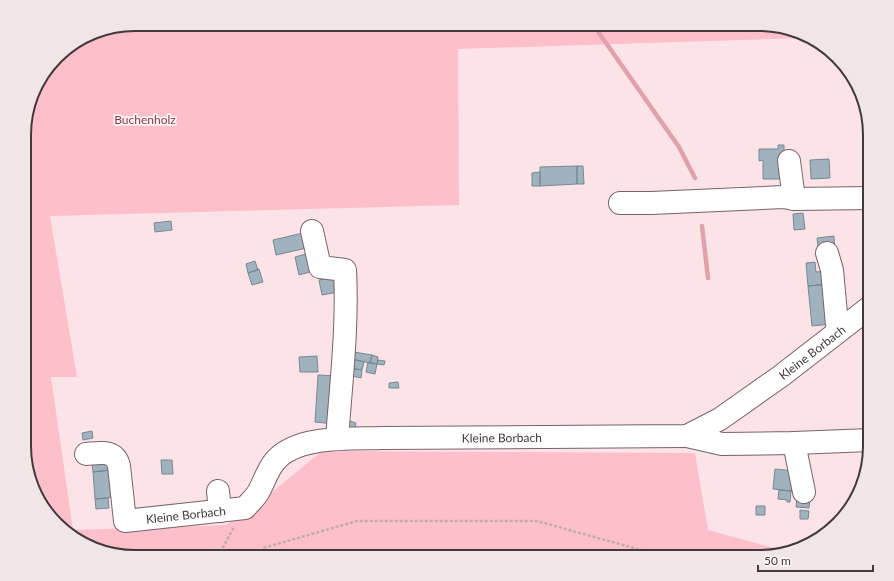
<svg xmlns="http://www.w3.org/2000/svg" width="894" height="581" font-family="Lato,sans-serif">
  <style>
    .green { fill: #fdc0ca }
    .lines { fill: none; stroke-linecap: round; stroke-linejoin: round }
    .stream { stroke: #e0a1ab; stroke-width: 4.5 }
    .building { fill: #a0b2be; stroke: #768893 }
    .minor-casing { stroke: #776366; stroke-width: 24 }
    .path { stroke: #bfabae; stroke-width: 2.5; stroke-dasharray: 3 2; stroke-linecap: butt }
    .minor { stroke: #fff; stroke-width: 22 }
    .labels { text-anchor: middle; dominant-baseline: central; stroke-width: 3.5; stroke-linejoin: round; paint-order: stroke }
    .park-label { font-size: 12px; fill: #873a4b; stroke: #fff5f6 }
    .street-label { font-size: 12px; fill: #43393b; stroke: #fff5f6 }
    .rim { fill: none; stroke: #43393b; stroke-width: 2 }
  </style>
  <rect width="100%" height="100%" fill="#fce3e7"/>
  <path class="green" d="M135 24H759L804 38 458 49 459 205 50 216 77 377H51L73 530 226 525 267 496 322 451 695 453 708 530 785 551 766 557H135L73 538 39 502 25 460V121L36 86 62 52 93 32Z"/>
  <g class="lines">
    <path class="stream" d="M597 24 599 33 679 147 695 178
      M702 226 708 278"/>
  </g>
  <path class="building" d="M778 145H784V159H779L780 179H763V160L759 161V149H778Z
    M829 159 830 178 811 179 810 160Z
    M577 166V184L540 186V167Z
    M577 166H583L584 184H577Z
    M540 172V186H532V173Z
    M803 213 805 229 794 230 793 214Z
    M171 221 172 230 155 232 154 223Z
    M307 232 311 247 276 255 273 240Z
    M834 236 835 253 819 254 817 238Z
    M313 252 317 270 299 275 295 257Z
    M255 261 258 270 248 273 246 264Z
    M815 262 816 272 827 271 829 284 808 286 806 263Z
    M259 269 263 282 252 285 248 273Z
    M335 277 338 292 322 295 319 280Z
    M829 284 832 324 812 326 808 286Z
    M354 352 372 355 370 363 352 359Z
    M372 355 378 357 377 364 370 363Z
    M317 356 318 372H300L299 357Z
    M351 359 364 362 362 370 349 368Z
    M378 360 385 361 384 365 377 364Z
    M368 362 377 364 375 374 366 372Z
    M349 368 362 370 361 378 348 375Z
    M318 375 338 376 334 424 315 422Z
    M398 382 399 388H389V383Z
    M350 421 356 423 354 431 348 430Z
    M92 431 93 438 83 440 82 433Z
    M107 456 108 470 93 472 91 457Z
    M161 460H172L173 474H162Z
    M775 469 794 471 792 491 773 489Z
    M114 470 116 497 95 499 93 472Z
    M779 490 791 491 790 502H787V500L778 499Z
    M798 491 811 492 809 508 796 507Z
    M108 498 109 508 96 509 95 499Z
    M756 506H765V515H756Z
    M800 510 809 511 808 519H800Z"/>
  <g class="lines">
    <g class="minor-casing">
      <g id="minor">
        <path d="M789 161 794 199"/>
        <path d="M620 203H651L784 197 794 199 870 198"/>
        <path d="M312 231 320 267 345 270C348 327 341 383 337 439"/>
        <path d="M827 253 832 270 837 325 841 328"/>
        <path d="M687 436 722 444 794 443 870 440"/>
        <path d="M794 443 804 492"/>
        <path id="s1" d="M86 454C100 453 115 449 119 466L125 521 245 508C250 502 256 497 259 491 264 482 268 469 275 461 297 435 351 439 382 438L687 436 720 419 781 376 870 307"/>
        <path d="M218 491 220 511"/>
      </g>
    </g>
    <path class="path" d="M218 557 234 527
      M260 557 263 548 357 521H537L666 557"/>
    <use href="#minor" class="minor"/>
  </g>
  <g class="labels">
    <g class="park-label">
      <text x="145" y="119">Buchenholz</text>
    </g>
    <g class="street-label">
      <text stroke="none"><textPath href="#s1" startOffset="840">Kleine Borbach</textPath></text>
      <text stroke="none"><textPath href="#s1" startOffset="504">Kleine Borbach</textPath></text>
      <text stroke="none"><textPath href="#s1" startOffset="156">Kleine Borbach</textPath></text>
    </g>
  </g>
  <path d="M0 0H894V581H0ZM135 31H759A104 104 0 0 1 863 135V446A104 104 0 0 1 759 550H135A104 104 0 0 1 31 446V135A104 104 0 0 1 135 31Z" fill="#f0e6e7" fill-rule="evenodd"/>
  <path class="rim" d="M135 31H759A104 104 0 0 1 863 135V446A104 104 0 0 1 759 550H135A104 104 0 0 1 31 446V135A104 104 0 0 1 135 31Z"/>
  <path d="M758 565v6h115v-6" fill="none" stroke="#43393b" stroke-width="2"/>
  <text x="764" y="565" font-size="12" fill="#43393b" stroke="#fff5f6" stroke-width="3" paint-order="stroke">50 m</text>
</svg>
